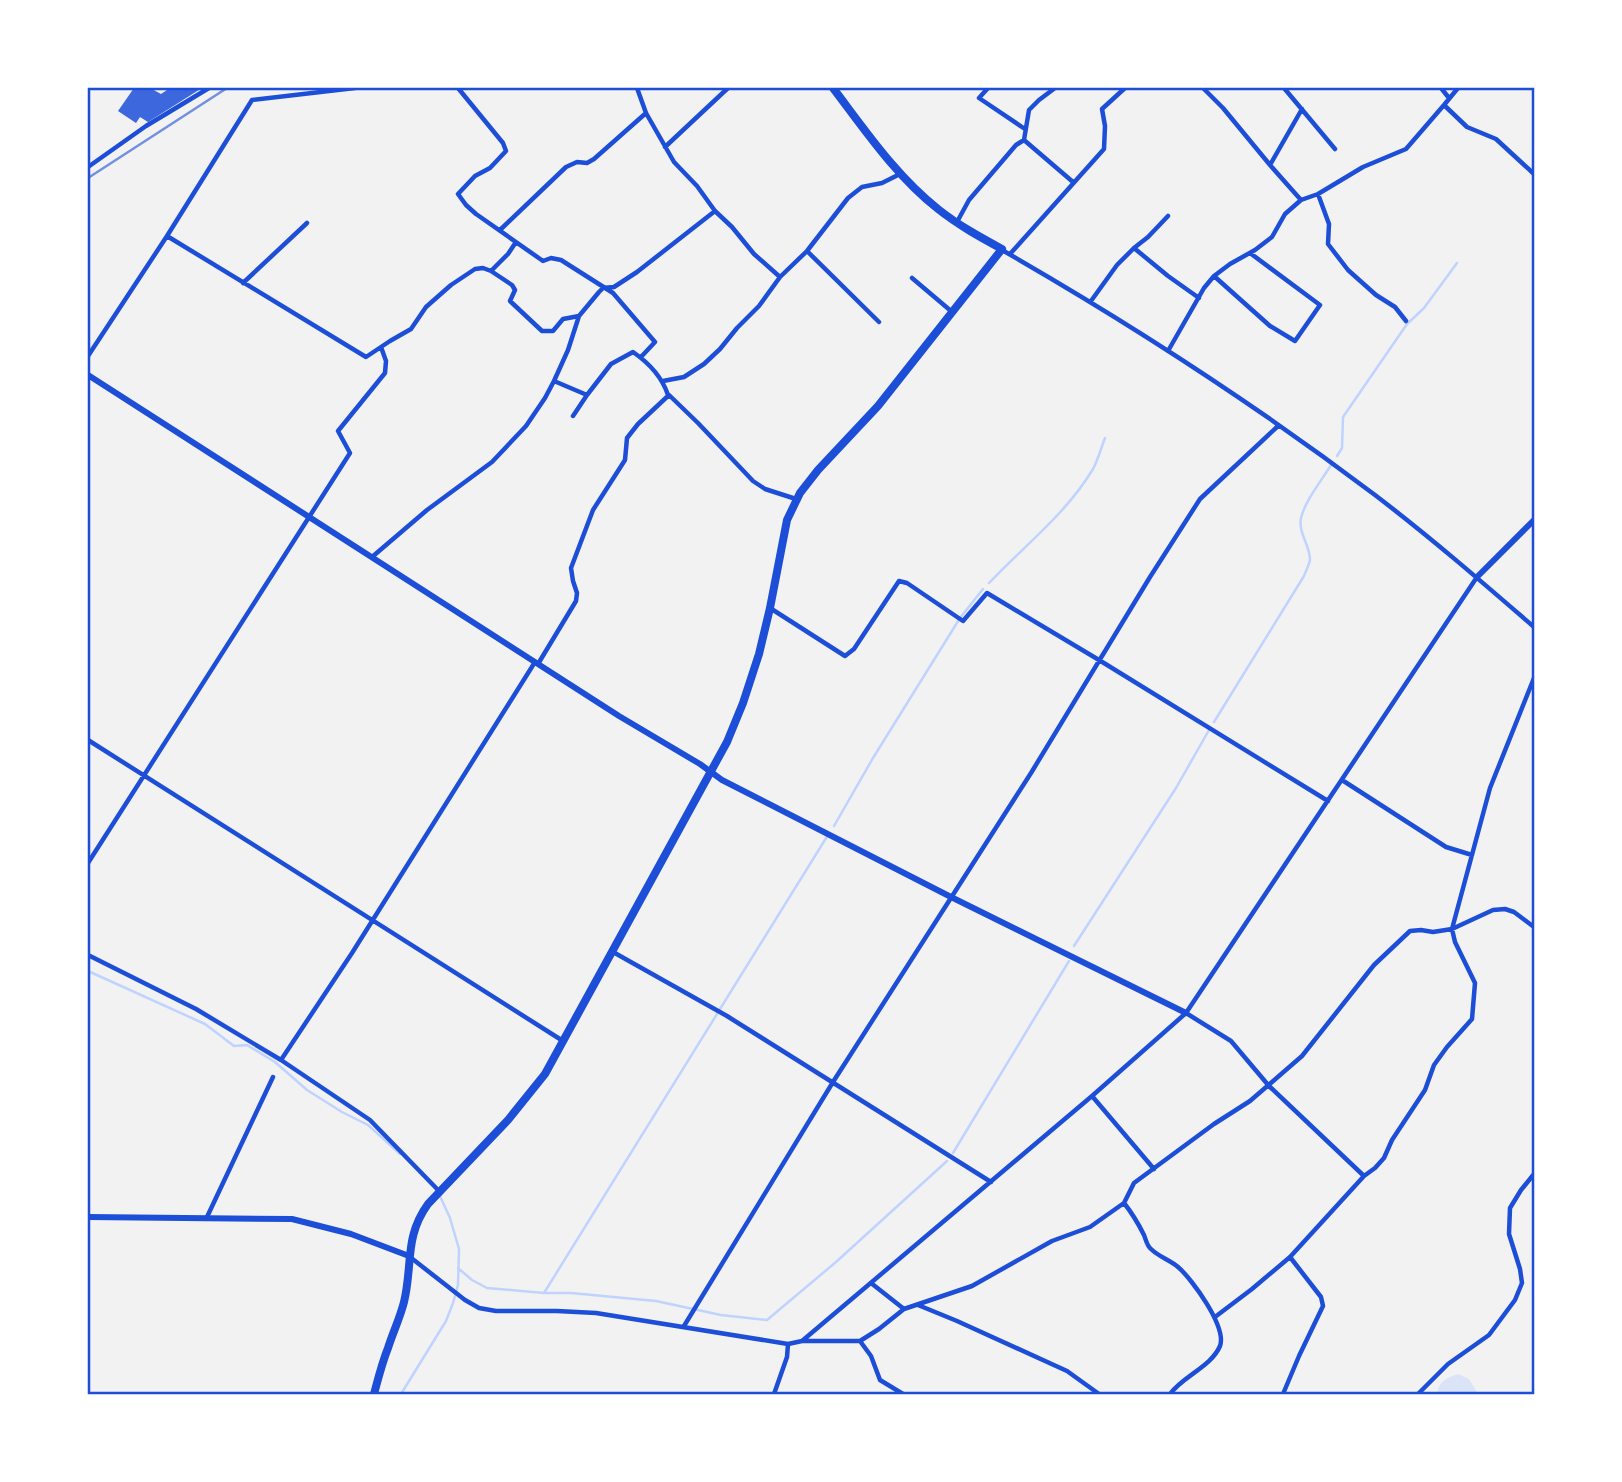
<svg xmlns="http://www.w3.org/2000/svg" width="1622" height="1482" font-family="Ubuntu,sans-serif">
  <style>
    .green { fill: #dbe4f7 }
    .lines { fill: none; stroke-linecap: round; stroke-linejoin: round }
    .stream { stroke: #bfd3fe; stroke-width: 2.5 }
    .building { fill: #3d67dc }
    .minor { stroke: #1d4ed8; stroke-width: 4.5 }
    .tertiary { stroke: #1d4ed8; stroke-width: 6 }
    .primary { stroke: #1d4ed8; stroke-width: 8 }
    .rail { stroke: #7290e2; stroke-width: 2.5 }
    .neatline { fill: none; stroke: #1d4ed8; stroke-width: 2.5 }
  </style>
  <rect width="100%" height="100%" fill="#f2f2f2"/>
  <path class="green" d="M1458 1374 1469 1379 1478 1394H1437C1439 1381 1446 1378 1458 1374Z"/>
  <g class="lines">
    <path class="stream" d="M1337 456 1342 448 1343 417 1407 324 1424 308 1457 263
      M989 583C1024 546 1066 514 1093 469 1098 460 1101 448 1105 438
      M1214 722 1304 576C1306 571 1309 565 1310 560 1310 545 1298 533 1301 518 1305 501 1322 480 1331 465
      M834 826 873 758 960 618 983 589
      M1074 946 1176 788 1209 730
      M88 971 205 1024 234 1046 247 1045 275 1062 307 1090 342 1112 368 1125 400 1154
      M720 1009 828 835
      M953 1153 1069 961
      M458 1268 472 1280 487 1288 544 1293H571L656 1301 721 1315 767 1320 836 1262 947 1161
      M544 1293 717 1014
      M401 1394 446 1321 453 1303 458 1285 459 1249 450 1218 439 1194"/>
  </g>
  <path class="building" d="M134 88H150L161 94 170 88H202L148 122 140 117 136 123 118 111Z"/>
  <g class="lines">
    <path class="minor" d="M458 88 503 143 506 151 490 168 475 176 458 194 466 205 476 214 543 261 551 258 561 260 613 293 655 342 641 357
      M637 88 646 113 674 162 697 186 715 211 732 227 754 254 780 277
      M988 88 979 98 1025 129
      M1203 88 1223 108 1270 165
      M1284 88 1335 149
      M1441 88 1449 98
      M1444 105 1467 127 1496 139 1534 174
      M1024 140 1073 182
      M665 147 728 88
      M88 167 146 126 209 88
      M1318 194 1329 224 1328 244 1348 270 1376 295 1395 307 1406 321
      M1301 200 1270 165 1302 109
      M957 222 969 200 1016 145 1024 140 1029 110 1039 100 1055 88
      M500 230 566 167 577 162 587 163 594 159 646 113
      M167 236 366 357 390 341 411 329 426 307 451 285 475 269 483 268 491 271 512 285 515 290 510 301 542 331H553L563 319 579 316
      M1134 248 1168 276 1199 298
      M1002 250C1131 324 1256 405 1375 495 1430 537 1482 582 1534 627
      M807 251 879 322
      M1010 254 1104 149 1105 126 1102 109 1125 88
      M491 271 508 254 516 242
      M1214 276 1270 326 1295 341 1320 305 1250 253
      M912 278 951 311
      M243 283 307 223
      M1091 301 1117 265 1134 248 1148 237 1168 216
      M1168 351 1204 288 1214 276 1230 264 1255 250 1272 237 1285 214 1301 200 1318 194 1363 167 1406 149 1444 105 1458 88
      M88 356 167 236 252 100 355 88
      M554 381 587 395
      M663 381 684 377 704 364 720 349 737 328 759 306 780 277 807 251 848 198 862 187 882 183 900 174
      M573 416 587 395 611 364 633 352C649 363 662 377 668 395
      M372 557 427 510 492 462 526 426 545 398 554 381 568 350 579 316 599 292 603 288 614 287 637 272 715 211
      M770 608 845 656 854 649 899 581 907 583 963 621 987 593 1099 660 1328 801
      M538 664 576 601 577 593 573 581 571 568 593 510 625 460 627 438 638 424 669 395 698 423 753 481 765 489 796 499
      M88 740 563 1041
      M1342 780 1446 847 1472 855
      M88 863 350 453 338 431 385 373 386 361 381 347
      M613 952 727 1016 991 1182
      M88 955 196 1009 281 1060 370 1120 439 1191
      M1186 1013 1231 1041 1269 1086 1364 1176
      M281 1060 352 953 535 662
      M1092 1096 1154 1169
      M1124 1203C1132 1213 1138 1223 1144 1235 1146 1240 1147 1246 1151 1249 1159 1257 1170 1260 1178 1267 1192 1279 1227 1327 1220 1346 1211 1367 1183 1376 1170 1394
      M207 1217 273 1077
      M410 1257 465 1300 479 1308 496 1311H557L596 1313 788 1344 802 1341 1092 1096 1186 1013 1477 577
      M871 1283 904 1309
      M918 1305 957 1321 1067 1371 1099 1394
      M1215 1317 1252 1289 1290 1257 1364 1176 1375 1168 1384 1158 1392 1140 1425 1090 1434 1065 1447 1047 1472 1019 1475 983 1455 942 1452 929 1490 788 1534 678
      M684 1326 833 1082 1031 773 1150 577 1200 499 1278 426
      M802 1341H860L879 1329 904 1309 972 1286 1052 1241 1090 1227 1124 1203 1134 1183 1214 1124 1250 1101 1302 1056 1374 965 1410 931 1421 930 1433 932 1452 929 1493 910 1505 909 1514 912 1534 927
      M860 1341 871 1356 880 1380 903 1394
      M774 1394 787 1357 788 1344
      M1283 1394 1299 1356 1323 1306 1321 1297 1290 1257
      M1418 1394 1448 1364 1489 1335 1515 1300 1522 1283 1520 1269 1509 1234 1510 1208 1521 1190 1534 1174"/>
    <path class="tertiary" d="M88 375 619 716 700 764 722 780 951 897 1186 1013
      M1477 577 1534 520
      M88 1217 292 1219 351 1234 409 1256"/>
    <path class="primary" d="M374 1394C378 1379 382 1363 388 1348 393 1332 400 1318 404 1302 413 1265 404 1237 428 1204L508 1120 545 1074 727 742 743 703 759 654 770 608 787 520 800 493 818 470 878 406 1002 249C980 237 958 225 938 209 896 176 865 130 833 88"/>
    <path class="rail" d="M88 178 227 88"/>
  </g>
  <rect width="1622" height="1482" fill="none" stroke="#ffffff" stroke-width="178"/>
  <rect x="89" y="89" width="1444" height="1304" class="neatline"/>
</svg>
